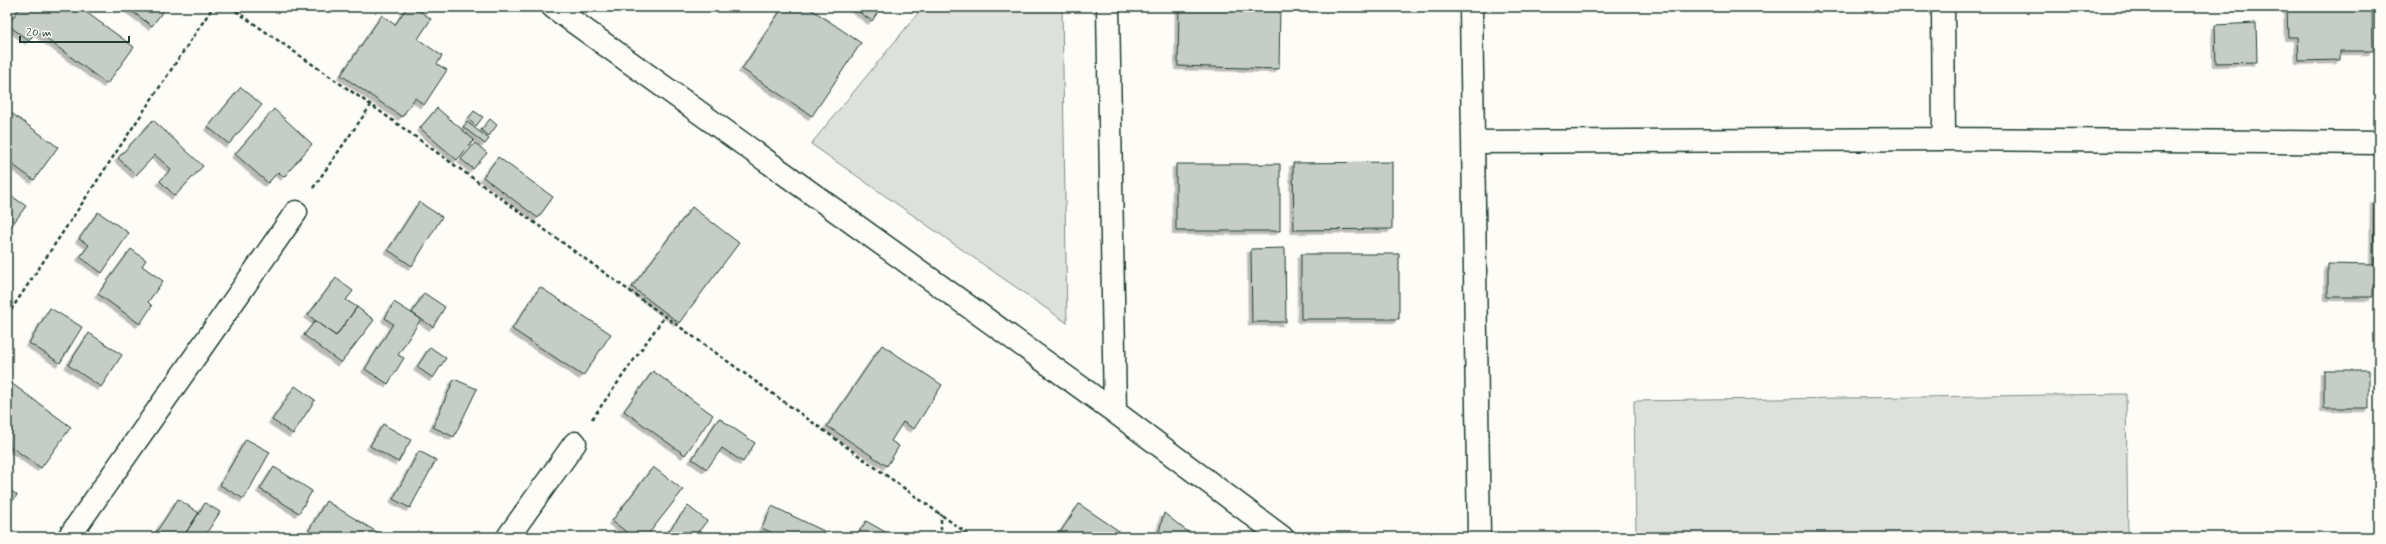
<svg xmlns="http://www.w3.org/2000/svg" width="2386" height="544" font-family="Mynerve,sans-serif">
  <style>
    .green { fill: #dde0db; stroke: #7e8e88 }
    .building { fill: #c6cdc7; stroke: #1f3d34; filter: url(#shadow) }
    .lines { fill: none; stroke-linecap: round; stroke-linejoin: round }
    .street-casing { stroke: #1f3d34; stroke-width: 25 }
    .path { stroke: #1f3d34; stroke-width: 2.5; stroke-dasharray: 4 3; stroke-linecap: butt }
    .street { stroke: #fdfcf7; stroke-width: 22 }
  </style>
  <defs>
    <filter id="shadow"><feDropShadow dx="-3.5" dy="3.5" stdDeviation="0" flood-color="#0004"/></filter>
  </defs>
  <rect width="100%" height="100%" fill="#fdfcf7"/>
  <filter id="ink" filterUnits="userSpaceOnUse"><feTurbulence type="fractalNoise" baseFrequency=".025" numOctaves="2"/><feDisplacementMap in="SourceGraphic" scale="8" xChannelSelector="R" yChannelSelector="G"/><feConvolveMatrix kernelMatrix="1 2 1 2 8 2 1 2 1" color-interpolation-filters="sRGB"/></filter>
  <g filter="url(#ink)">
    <path class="green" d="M923 7H1062L1067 323 811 144Z
      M2126 394 2128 537H1636L1634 401Z"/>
    <path class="building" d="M20 7H79L134 47 107 84 36 31 29 41 8 25Z
      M126 7H166L152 26Z
      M407 7H414L431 19 418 39 442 56 437 64 447 70 424 105 415 98 402 117 341 75 382 15 395 25Z
      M783 7H808L861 43 812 116 742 69Z
      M852 7H881L872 21Z
      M1179 7H1280L1279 69 1178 66Z
      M2287 7H2372L2373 51H2340V60L2299 61 2298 37H2288Z
      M2256 23 2257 62 2216 63 2215 25Z
      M241 87 262 105 229 144 208 127Z
      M437 108 474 140 457 160 420 128Z
      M274 109 312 144 284 177 278 172 268 183 235 154Z
      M7 110 58 147 34 180 10 163 7 167Z
      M474 111 483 117 476 126 468 119Z
      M490 119 497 125 489 136 481 130Z
      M153 120 203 166 175 196 160 181 171 169 155 155 136 175 118 158Z
      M467 122 489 139 485 144 463 127Z
      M475 143 487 153 473 169 461 159Z
      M498 157 553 197 538 218 483 177Z
      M1392 162V229L1294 230 1293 163Z
      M1176 164H1280V231H1176Z
      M7 193 26 206 7 232Z
      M2374 199H2379V285H2373V297H2328V264L2373 265Z
      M419 202 442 217 412 266 388 250Z
      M692 207 739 243 679 323 632 287Z
      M98 212 129 233 102 273 80 257 89 245 79 239Z
      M1285 248 1286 322H1252L1251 249Z
      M131 249 146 260 142 266 163 281 148 302 152 306 140 324 98 294Z
      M1301 254H1399V319H1301Z
      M336 278 353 291 346 300 357 307 336 336 308 315Z
      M540 287 611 334 583 376 512 329Z
      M424 293 445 307 433 327 412 313Z
      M394 302 421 319 398 355 404 358 388 384 365 369 393 324 385 318Z
      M357 307 374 320 341 363 304 335 315 321 336 336Z
      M50 308 82 327 60 363 29 343Z
      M89 333 122 355 101 387 68 365Z
      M882 345 942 385 914 429 903 422 891 441 899 446 887 466 827 426Z
      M430 347 446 358 433 378 417 367Z
      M2324 370H2369V408H2324Z
      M653 371 713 415 685 455 624 411Z
      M454 379 477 389 454 437 433 427Z
      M7 380 71 427 41 468 7 444Z
      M295 386 315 400 293 434 272 420Z
      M719 418 755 443 743 462 722 448 707 469 692 459Z
      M383 424 411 440 398 462 370 446Z
      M246 439 270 452 244 499 220 485Z
      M419 451 436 460 410 508 393 499Z
      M274 467 312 491 299 513 260 489Z
      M653 467 683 490 646 537H633L612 521Z
      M7 488 17 495 7 509Z
      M178 499 199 513 183 537H153Z
      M326 501 385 537H305Z
      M205 503 220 512 204 537H183Z
      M1079 504 1128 537H1057Z
      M688 506 707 521 694 537H664Z
      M772 506 828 533 826 537H781L762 528Z
      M1164 513 1188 532 1183 537H1164L1159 532Z
      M866 521 894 537H856Z
      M244 532 252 537H241Z"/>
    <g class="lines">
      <g class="street-casing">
        <path id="street" d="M553 7 1115 412 1282 537
          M1108 7 1115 412
          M1471 7 1479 537
          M1943 7 1944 139
          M1474 142 1944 139 2379 143
          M69 537 296 212
          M508 537 575 443"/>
      </g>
      <path class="path" d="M230 7 371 105 972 537
        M313 188 371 105
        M7 316 213 7
        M592 419 665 316
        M941 537V514"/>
      <use href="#street" class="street"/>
    </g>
  </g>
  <rect width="2386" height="544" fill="none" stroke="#fdfcf7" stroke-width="24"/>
  <rect x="12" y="12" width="2362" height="520" fill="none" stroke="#1f3d34" stroke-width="1.5" filter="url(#ink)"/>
  <path d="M20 36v6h109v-6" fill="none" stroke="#1f3d34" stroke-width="2"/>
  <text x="26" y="36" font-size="12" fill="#1f3d34" stroke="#fdfcf7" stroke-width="3" paint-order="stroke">20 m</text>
</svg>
